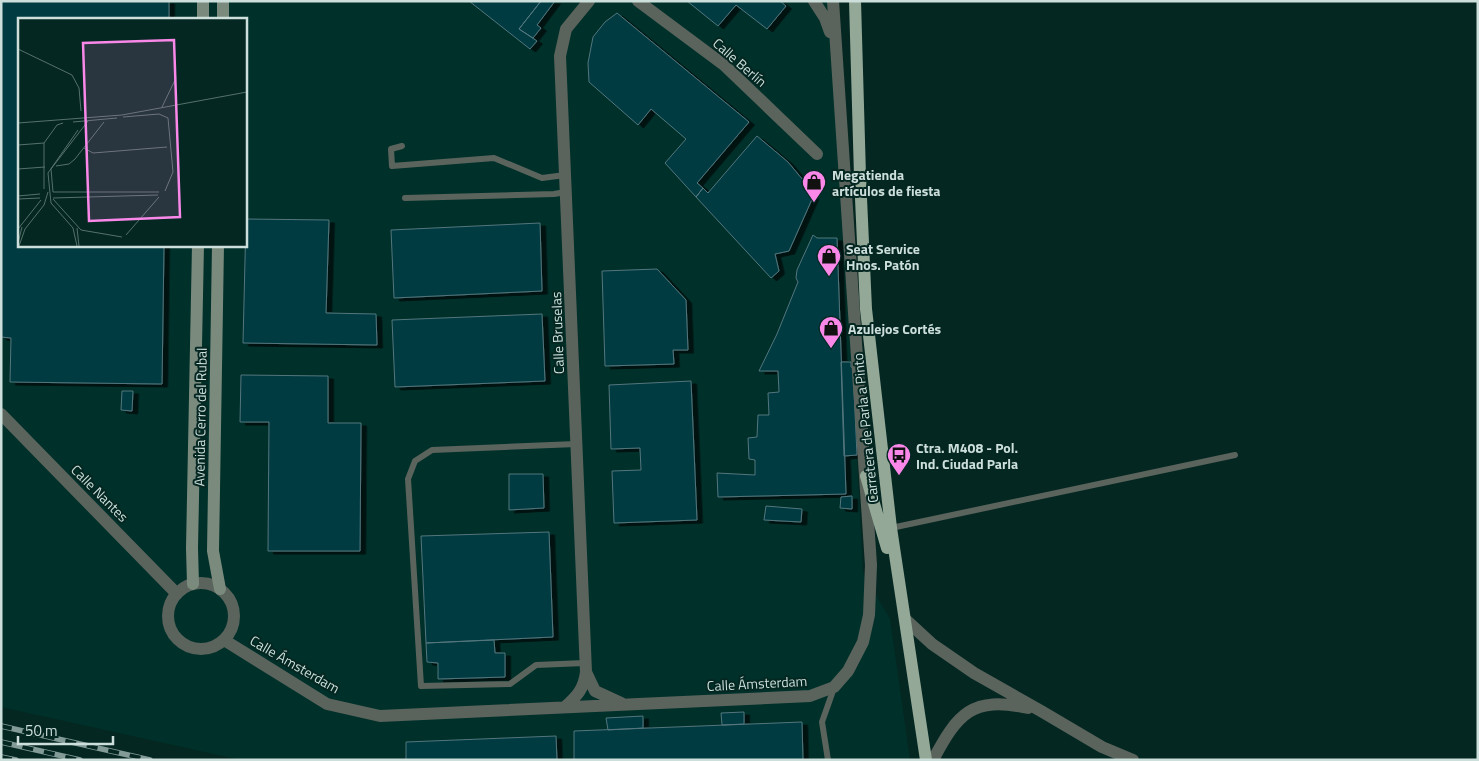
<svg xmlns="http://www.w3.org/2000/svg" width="1479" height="761" font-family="'Titillium Web',sans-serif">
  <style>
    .built { fill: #00302a; fill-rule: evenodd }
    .building { fill: #013b43; stroke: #54767d; filter: url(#shadow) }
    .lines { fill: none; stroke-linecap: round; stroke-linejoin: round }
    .lane { stroke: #5a645c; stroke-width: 6 }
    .street { stroke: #5a645c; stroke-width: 12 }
    .secondary { stroke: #7a8b7e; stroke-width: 12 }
    .primary { stroke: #93a897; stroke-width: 12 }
    .rail-casing { stroke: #839b97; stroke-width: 5.5 }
    .rail { stroke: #052722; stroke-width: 4; stroke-dasharray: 11; stroke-linecap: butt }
    .labels { text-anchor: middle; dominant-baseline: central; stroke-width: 4; stroke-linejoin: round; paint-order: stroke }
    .street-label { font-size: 14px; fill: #cddfdb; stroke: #052722 }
    .poi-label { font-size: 14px; font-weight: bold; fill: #cddfdb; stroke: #052722; text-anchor: start }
    .inset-road { fill: none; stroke: #55716c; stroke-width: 1 }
    .view { fill: #f988e9; fill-opacity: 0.15; stroke: #f988e9; stroke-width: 2.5 }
    .inset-edge { fill: none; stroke: #cddfdb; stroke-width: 2.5 }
  </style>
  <defs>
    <filter id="shadow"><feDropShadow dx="5.5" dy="3" stdDeviation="0" flood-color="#0009"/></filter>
  </defs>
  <rect width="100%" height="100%" fill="#052722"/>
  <path class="built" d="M1 1H833L863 573 890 619 910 760H241L1 707ZM19 19H245V245H19Z"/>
  <path class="building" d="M1 1H169V19H19V245H164L162 384 10 382 11 338 1 337Z
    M469 1H541L519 29 537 41 530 49Z
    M541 1H555L537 25 541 28 533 38 519 29Z
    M687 1H780L786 6 767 29 736 5 718 26Z
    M617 13 749 122 697 183 703 188 696 197 665 163 686 139 651 109 638 125 589 82 588 63 593 37 605 22Z
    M757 136 788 162 808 186 813 197 789 251 775 254 779 271 771 278 696 197 703 188 708 193Z
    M246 219 329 220 326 313 376 314 377 345 243 343Z
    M540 223 542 291 394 298 391 230Z
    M813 235 817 238H837L846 494 718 497 717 473 755 475V460L749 459 748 438 757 437 758 415H769L768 393 779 392 778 371H759L777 334 798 282 796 278 797 270Z
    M657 269 686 300 688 350H673L674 364 605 366 602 271Z
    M542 314 545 381 395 387 392 320Z
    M841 362H851V367L853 368 857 455 844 456Z
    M241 375 328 376V423H361L360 551H268L269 422H240Z
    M691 381 697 520 614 523 612 471 641 470 640 448 611 449 609 385Z
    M122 391H133L132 411 121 410Z
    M509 474H543L544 508 509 510Z
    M852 496V509L840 508 841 497Z
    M766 506 802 509 801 522 764 520Z
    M549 532 553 637 426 643 421 536Z
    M494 640 495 653H505V677L438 679V663L427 662 426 643Z
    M744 712V724L722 725 721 713Z
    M643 716V728L608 730 606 718Z
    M802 722 803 760H574V731Z
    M556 736 557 760H406V742Z"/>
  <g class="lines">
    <path class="lane" d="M402 146 391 149 392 166 494 158 542 178 565 175
      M405 198 554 194 566 192
      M576 444 432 450 415 461 408 479 421 686 510 684 536 665 585 663
      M891 528 1235 455
      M828 760 822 722 834 688"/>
    <path class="street" d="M638 1 724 65 817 154
      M814 1 825 18 830 32
      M1 414 177 594
      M168 616a33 33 0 1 1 66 0a33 33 0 1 1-66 0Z
      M906 620 932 644 974 673 1041 711 1102 747 1133 760
      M224 640 327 704 380 716 810 696 834 687 848 671 863 642 869 615 871 565 833 1
      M586 672 560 56 566 29 589 1
      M565 707C577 696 584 689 586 672L595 691 621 703
      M933 760C958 713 972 696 1028 708"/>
    <path class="secondary" d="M203 19V1
      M223 19V1
      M218 245 213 551 220 589
      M193 584 192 548 198 245"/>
    <path class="primary" d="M855 1 860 176 866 309 891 528 926 760
      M866 476 887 548"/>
    <g class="rail-casing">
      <path id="rail" d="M1 726 150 760
        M1 742 80 760
        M1 757 16 760"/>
    </g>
    <use href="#rail" class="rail"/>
  </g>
  <defs>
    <g id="shop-pin" transform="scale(1.25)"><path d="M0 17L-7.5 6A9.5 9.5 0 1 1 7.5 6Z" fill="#f988e9" stroke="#052722"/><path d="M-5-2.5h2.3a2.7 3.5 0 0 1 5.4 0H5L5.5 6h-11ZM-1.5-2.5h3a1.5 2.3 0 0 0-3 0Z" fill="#111"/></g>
    <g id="bus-pin" transform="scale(1.25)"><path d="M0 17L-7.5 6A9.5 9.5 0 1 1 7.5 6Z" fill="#f988e9" stroke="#052722"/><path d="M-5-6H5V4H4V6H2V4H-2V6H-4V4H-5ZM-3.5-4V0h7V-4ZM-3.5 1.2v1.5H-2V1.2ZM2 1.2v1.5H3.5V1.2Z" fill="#111"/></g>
  </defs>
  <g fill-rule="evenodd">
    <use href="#shop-pin" x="814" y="182"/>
    <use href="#shop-pin" x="829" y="256"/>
    <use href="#shop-pin" x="831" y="328"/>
    <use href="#bus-pin" x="899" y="455"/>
  </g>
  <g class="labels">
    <g class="street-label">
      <text transform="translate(740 62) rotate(41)">Calle Berlín</text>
      <text transform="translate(557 333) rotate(-92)">Calle Bruselas</text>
      <text transform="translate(200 417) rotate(-89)">Avenida Cerro del Rubal</text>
      <text transform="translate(865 428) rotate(-96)">Carretera de Parla a Pinto</text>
      <text transform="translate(100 493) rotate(45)">Calle Nantes</text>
      <text transform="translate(295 664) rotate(30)">Calle Ámsterdam</text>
      <text transform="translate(757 683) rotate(-3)">Calle Ámsterdam</text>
    </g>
    <g class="poi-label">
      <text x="832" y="174">Megatienda<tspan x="832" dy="16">artículos de fiesta</tspan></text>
      <text x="846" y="248">Seat Service<tspan x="846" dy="16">Hnos. Patón</tspan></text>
      <text x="848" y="328">Azulejos Cortés</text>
      <text x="916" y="447">Ctra. M408 - Pol.<tspan x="916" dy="16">Ind. Ciudad Parla</tspan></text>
    </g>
  </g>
  <g transform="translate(18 18)">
    <rect width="229" height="229" fill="#052722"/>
    <path class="inset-road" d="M0 31 54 57 61 70 63 93M144 89 158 60M105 99 141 96 150 100 155 154 147 173M55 104 99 100M0 105 104 97 229 74M26 125 39 107 45 105M0 127 26 125V171M66 130 75 135 149 129M38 148 51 146 57 141 86 104M0 151 27 149M35 174H141M35 174 33 151 70 103M0 178 22 176M35 180 140 177M0 181 22 180M35 181 63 212 104 219M59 210 61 228M0 211 23 182M108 217 141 179M0 225 4 209M1 228 7 211 26 187 30 174M59 228 55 210 33 185 30 155 60 112"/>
    <path class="view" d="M156 22 162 199 71 203 65 25Z"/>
    <rect width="229" height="229" class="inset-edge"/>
  </g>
  <rect width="1479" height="761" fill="none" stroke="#cddfdb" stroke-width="5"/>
  <path d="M18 736v8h95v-8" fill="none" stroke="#cddfdb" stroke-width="2.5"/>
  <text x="25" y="736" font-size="15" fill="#cddfdb" stroke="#052722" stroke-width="4" paint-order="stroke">50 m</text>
</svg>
